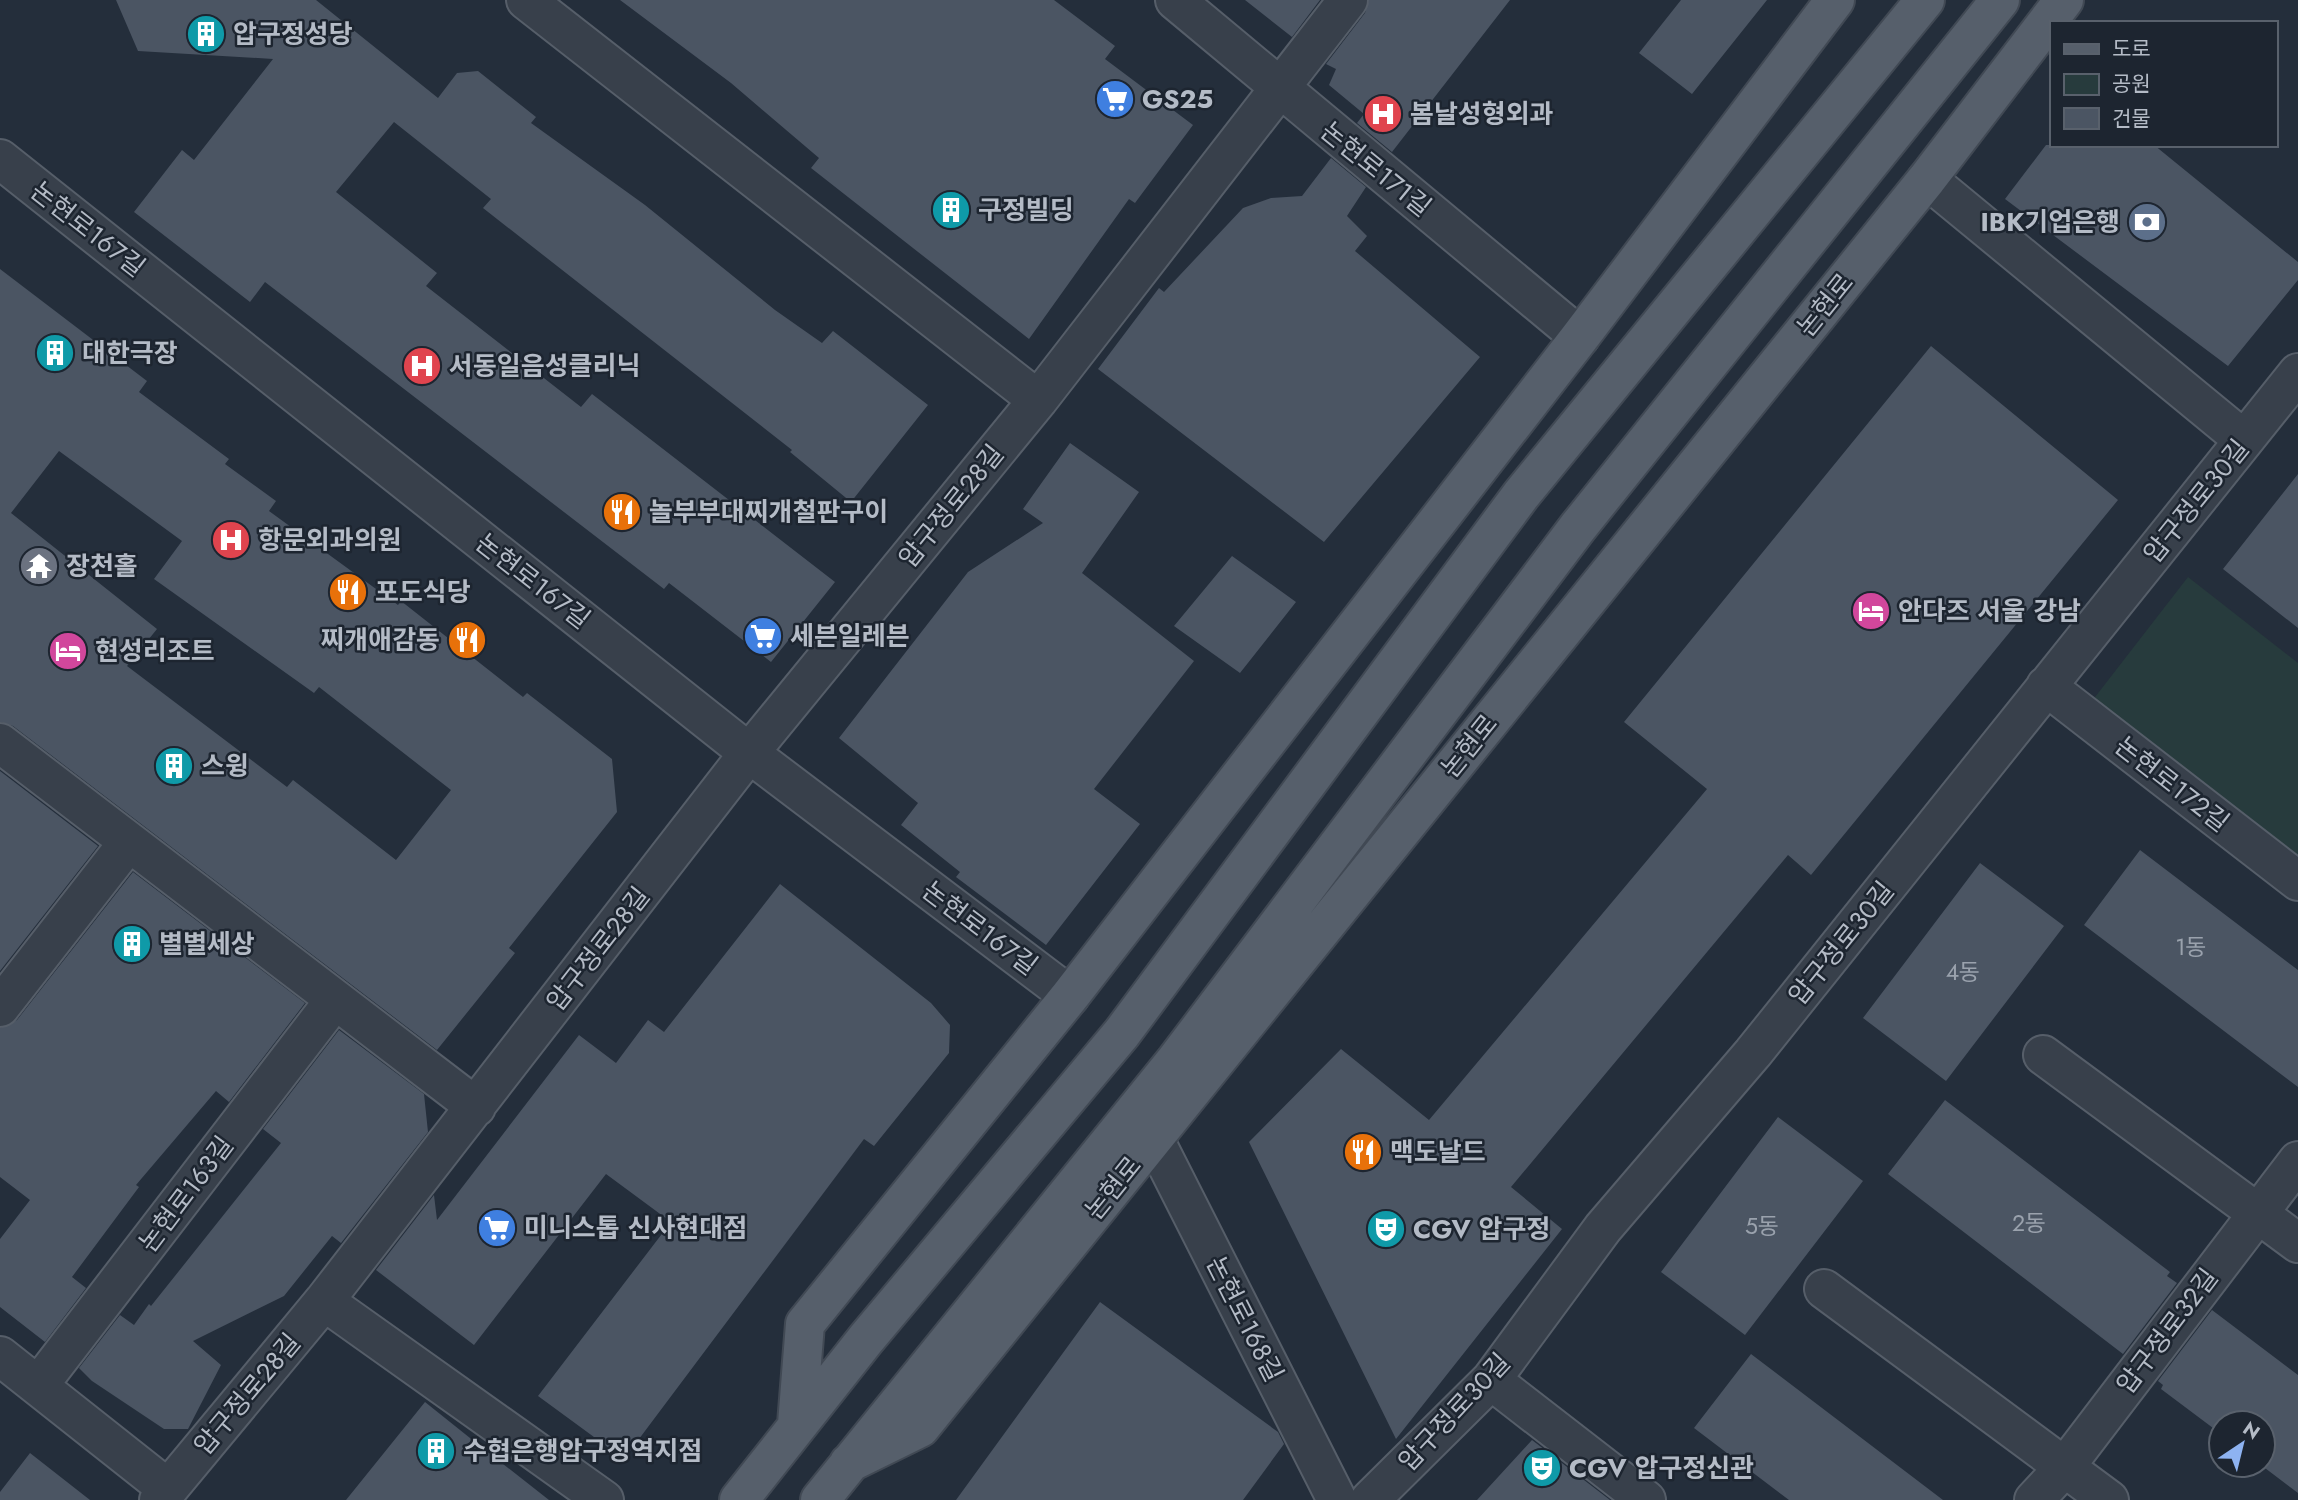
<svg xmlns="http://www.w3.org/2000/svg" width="2298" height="1500" font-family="Jost,'Noto Sans KR',sans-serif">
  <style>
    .green { fill: #273b3d }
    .building { fill: #4b5563; fill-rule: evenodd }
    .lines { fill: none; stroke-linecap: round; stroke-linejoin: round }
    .minor-casing { stroke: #565e69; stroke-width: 42 }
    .major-casing { stroke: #414954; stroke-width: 42 }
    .minor { stroke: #38404b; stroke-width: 38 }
    .major { stroke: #565f6b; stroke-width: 38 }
    .labels { text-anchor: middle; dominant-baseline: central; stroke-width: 5; stroke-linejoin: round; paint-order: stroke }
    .number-label { font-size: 23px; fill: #9aa2ad }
    .poi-label { font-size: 26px; font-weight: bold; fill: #b4bbc6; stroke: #1d2530; text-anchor: start }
    .street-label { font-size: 26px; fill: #b4bbc6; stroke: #1d2530 }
  </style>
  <rect width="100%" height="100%" fill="#242e3b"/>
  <path class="green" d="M2188 577 2298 663V858L2092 701Z"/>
  <path class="building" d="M116 0H316L438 98 457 73 478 71 536 117 531 123 645 205 775 310 822 343 833 331 928 405 851 502 790 452 792 450 483 208 491 199 394 122 336 192 437 273 426 286 581 407 592 394 835 582 771 662 669 583 664 589 265 282 250 302 134 212 182 150 194 160 273 59 138 51Z
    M620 0H1054L1115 46 1105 59 1193 125 1135 203 1129 199 1029 339 811 168 819 158 731 83Z
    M1245 0H1320L1292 37Z
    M1369 0H1510L1392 152 1357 123 1364 114 1329 85 1336 69 1326 64 1365 13Z
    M1681 0H1767L1692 94 1639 53Z
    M2046 145H2154L2298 262V280L2228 366 2005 199Z
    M1331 158 1366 187 1347 216 1367 236 1355 251 1480 357 1324 542 1098 369 1159 288 1164 292 1243 208 1271 198 1302 196Z
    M0 269 147 381 139 392 229 459 225 464 276 501 269 511 398 605 401 601 523 697 527 693 612 759 617 812 509 948 515 953 437 1050 13 726 0 722ZM59 451 182 541 154 579 314 693 319 687 451 790 396 860 293 780 287 787 127 666 157 629 11 513Z
    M1931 346 2118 500 1811 875 1788 855 1511 1187 1562 1229 1396 1439 1249 1142 1341 1049 1429 1120 1707 789 1624 722Z
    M1070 443 1139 492 1082 573 1194 661 1094 789 1140 824 1046 945 956 877 960 872 901 825 918 803 839 738 968 572 1043 523 1023 509Z
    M2298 474V628L2223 569Z
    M1232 556 1296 602 1240 673 1174 626Z
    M0 771 98 846 0 971Z
    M2140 850 2298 970V1087L2084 925Z
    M1980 863 2064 926 1946 1081 1863 1018Z
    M133 872 305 1003 229 1102 216 1091 136 1185 139 1187 72 1277 86 1288 45 1342 0 1307V1239L30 1200 0 1177V1028L17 1020Z
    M780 884 931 1003 950 1025 949 1053 874 1146 864 1139 624 1459 538 1396 671 1222 606 1174 474 1345 376 1270 434 1195 437 1220 579 1035 616 1063 648 1020 664 1032Z
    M339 1030 424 1094 428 1132 341 1243 332 1236 284 1296 193 1341 221 1365 188 1429H164L92 1381 79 1368 120 1315 134 1325 149 1304 151 1306 281 1143 263 1129Z
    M1945 1100 2170 1272 2167 1276 2177 1283 2123 1354 1888 1174Z
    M1778 1117 1863 1181 1745 1335 1661 1272Z
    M1100 1302 1278 1432 1284 1444 1243 1500H956Z
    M2212 1310 2298 1375V1493L2261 1465 2263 1423H2221V1434L2161 1389 2163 1385 2158 1381Z
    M1751 1354 1943 1500H1789L1694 1428Z
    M425 1402 475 1442 549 1500H346Z
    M1532 1440 1610 1500H1477Z
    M30 1453 90 1500H0V1492Z"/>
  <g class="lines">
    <g class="minor-casing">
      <path id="minor" d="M526 0 1038 400
        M1175 0 1580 337
        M0 159 749 753 1070 996
        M1927 179 2244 440
        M2046 686 2298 881
        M0 743 476 1107
        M0 1007 128 843
        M2043 1055 2298 1243
        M1153 1137 1337 1500
        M1824 1289 2109 1500
        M324 1301 604 1500
        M0 1356 168 1489
        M1491 1380 1646 1500
        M38 1386 334 1001
        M159 1500 324 1301 749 753 1038 400 1348 0
        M1370 1500 1491 1380 1603 1228 1753 1053 2298 373
        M2034 1500 2064 1468 2298 1161"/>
    </g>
    <g class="major-casing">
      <path id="major" d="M797 1424 805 1324 1070 996 1580 337 1835 0
        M849 1463 920 1428 1927 179 2064 0
        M739 1500 866 1339 1122 1033 1521 495 1925 0
        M820 1500 1176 1060 1578 527 2000 0"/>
    </g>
    <use href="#minor" class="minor"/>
    <use href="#major" class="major"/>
  </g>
  <defs>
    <g id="building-disc" transform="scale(2.0125)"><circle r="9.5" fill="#0f9aa8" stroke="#1d2530"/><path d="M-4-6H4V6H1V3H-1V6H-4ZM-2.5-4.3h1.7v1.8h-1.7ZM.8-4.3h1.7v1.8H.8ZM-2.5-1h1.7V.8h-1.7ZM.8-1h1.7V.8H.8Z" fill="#fff"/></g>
    <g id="supermarket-disc" transform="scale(2.0125)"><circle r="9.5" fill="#3f7fe0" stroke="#1d2530"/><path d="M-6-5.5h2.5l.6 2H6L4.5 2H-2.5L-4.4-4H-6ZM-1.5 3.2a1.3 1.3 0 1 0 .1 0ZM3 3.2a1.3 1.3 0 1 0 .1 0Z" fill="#fff"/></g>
    <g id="hospital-disc" transform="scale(2.0125)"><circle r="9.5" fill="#e0444e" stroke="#1d2530"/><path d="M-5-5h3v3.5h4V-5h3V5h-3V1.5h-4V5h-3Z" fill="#fff"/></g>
    <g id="bank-disc" transform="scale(2.0125)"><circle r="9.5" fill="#5c6f8a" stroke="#1d2530"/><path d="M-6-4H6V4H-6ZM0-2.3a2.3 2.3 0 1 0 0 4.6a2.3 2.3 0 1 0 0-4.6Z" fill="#fff"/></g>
    <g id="restaurant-disc" transform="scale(2.0125)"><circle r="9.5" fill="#e8710a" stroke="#1d2530"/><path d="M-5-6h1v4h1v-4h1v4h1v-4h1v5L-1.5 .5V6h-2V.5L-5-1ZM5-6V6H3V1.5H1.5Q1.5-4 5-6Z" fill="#fff"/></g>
    <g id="temple-disc" transform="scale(2.0125)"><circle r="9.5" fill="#6b7280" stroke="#1d2530"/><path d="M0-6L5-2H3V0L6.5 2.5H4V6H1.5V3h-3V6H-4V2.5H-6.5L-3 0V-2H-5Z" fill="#fff"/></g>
    <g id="hotel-disc" transform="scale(2.0125)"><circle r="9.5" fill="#d1479c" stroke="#1d2530"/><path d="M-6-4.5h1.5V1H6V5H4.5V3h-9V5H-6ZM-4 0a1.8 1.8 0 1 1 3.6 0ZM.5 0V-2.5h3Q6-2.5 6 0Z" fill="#fff"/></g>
    <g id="theatre-disc" transform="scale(2.0125)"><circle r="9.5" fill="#0f9aa8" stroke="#1d2530"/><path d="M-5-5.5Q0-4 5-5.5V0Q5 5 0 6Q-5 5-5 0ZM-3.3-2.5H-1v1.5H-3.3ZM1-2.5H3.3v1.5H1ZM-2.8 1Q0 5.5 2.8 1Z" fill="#fff"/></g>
  </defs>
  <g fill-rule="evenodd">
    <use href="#building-disc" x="206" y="34"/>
    <use href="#supermarket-disc" x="1115" y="99"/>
    <use href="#hospital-disc" x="1383" y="114"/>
    <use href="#building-disc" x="951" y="210"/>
    <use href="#bank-disc" x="2147" y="222"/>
    <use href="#building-disc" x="55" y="353"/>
    <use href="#hospital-disc" x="422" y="366"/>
    <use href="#restaurant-disc" x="622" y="512"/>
    <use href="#hospital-disc" x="231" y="540"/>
    <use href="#temple-disc" x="39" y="566"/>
    <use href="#restaurant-disc" x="348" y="592"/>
    <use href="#hotel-disc" x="1871" y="611"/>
    <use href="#supermarket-disc" x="763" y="636"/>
    <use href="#restaurant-disc" x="467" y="640"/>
    <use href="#hotel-disc" x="68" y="651"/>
    <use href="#building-disc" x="174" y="766"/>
    <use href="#building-disc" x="132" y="944"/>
    <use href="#restaurant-disc" x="1363" y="1152"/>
    <use href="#supermarket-disc" x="497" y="1228"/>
    <use href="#theatre-disc" x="1386" y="1229"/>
    <use href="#building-disc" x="436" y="1451"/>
    <use href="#theatre-disc" x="1542" y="1468"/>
  </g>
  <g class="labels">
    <g class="number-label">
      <text x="2191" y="947">1동</text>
      <text x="1963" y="972">4동</text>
      <text x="2029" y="1223">2동</text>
      <text x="1762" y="1226">5동</text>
    </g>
    <g class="poi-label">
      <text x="233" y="34">압구정성당</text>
      <text x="1142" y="99">GS25</text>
      <text x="1410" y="114">봄날성형외과</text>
      <text x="978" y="210">구정빌딩</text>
      <text x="2120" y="222" text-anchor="end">IBK기업은행</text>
      <text x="82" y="353">대한극장</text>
      <text x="449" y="366">서동일음성클리닉</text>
      <text x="649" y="512">놀부부대찌개철판구이</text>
      <text x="258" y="540">항문외과의원</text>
      <text x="66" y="566">장천홀</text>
      <text x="375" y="592">포도식당</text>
      <text x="1898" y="611">안다즈 서울 강남</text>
      <text x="790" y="636">세븐일레븐</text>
      <text x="440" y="640" text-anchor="end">찌개애감동</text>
      <text x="95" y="651">현성리조트</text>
      <text x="201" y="766">스윙</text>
      <text x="159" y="944">별별세상</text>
      <text x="1390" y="1152">맥도날드</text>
      <text x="524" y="1228">미니스톱 신사현대점</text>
      <text x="1413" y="1229">CGV 압구정</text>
      <text x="463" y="1451">수협은행압구정역지점</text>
      <text x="1569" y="1468">CGV 압구정신관</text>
    </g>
    <g class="street-label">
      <text transform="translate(1376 169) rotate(39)">논현로171길</text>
      <text transform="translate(88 229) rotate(38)">논현로167길</text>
      <text transform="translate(1825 305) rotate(-51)">논현로</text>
      <text transform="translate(2196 501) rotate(-51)">압구정로30길</text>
      <text transform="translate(951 506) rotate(-51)">압구정로28길</text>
      <text transform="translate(533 581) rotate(38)">논현로167길</text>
      <text transform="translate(1469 746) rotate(-51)">논현로</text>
      <text transform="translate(2172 784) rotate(38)">논현로172길</text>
      <text transform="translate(980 928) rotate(37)">논현로167길</text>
      <text transform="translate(1841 943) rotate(-51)">압구정로30길</text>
      <text transform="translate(598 949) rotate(-52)">압구정로28길</text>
      <text transform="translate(1113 1188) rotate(-51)">논현로</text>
      <text transform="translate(186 1194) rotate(-53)">논현로163길</text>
      <text transform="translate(1245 1319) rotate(63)">논현로168길</text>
      <text transform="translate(2167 1331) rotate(-53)">압구정로32길</text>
      <text transform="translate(247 1394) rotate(-50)">압구정로28길</text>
      <text transform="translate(1454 1412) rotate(-47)">압구정로30길</text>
    </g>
  </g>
  <rect x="2050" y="21" width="228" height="126" fill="#1d2530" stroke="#59616c" stroke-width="2"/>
  <rect x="2064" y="44" width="35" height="10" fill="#565f6b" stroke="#59616c" stroke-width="2"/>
  <text x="2112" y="56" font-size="21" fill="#b4bbc6">도로</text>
  <rect x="2064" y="74" width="35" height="21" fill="#273b3d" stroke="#59616c" stroke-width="2"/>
  <text x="2112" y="91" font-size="21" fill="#b4bbc6">공원</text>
  <rect x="2064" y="108" width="35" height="21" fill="#4b5563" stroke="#59616c" stroke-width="2"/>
  <text x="2112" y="126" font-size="21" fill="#b4bbc6">건물</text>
  <g transform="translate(2242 1444) rotate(35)"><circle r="33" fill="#1d2530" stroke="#59616c" stroke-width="2"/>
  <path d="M0-5L12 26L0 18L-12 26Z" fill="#8eb3f1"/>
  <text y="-10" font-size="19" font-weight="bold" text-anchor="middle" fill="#b4bbc6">N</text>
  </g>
</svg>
